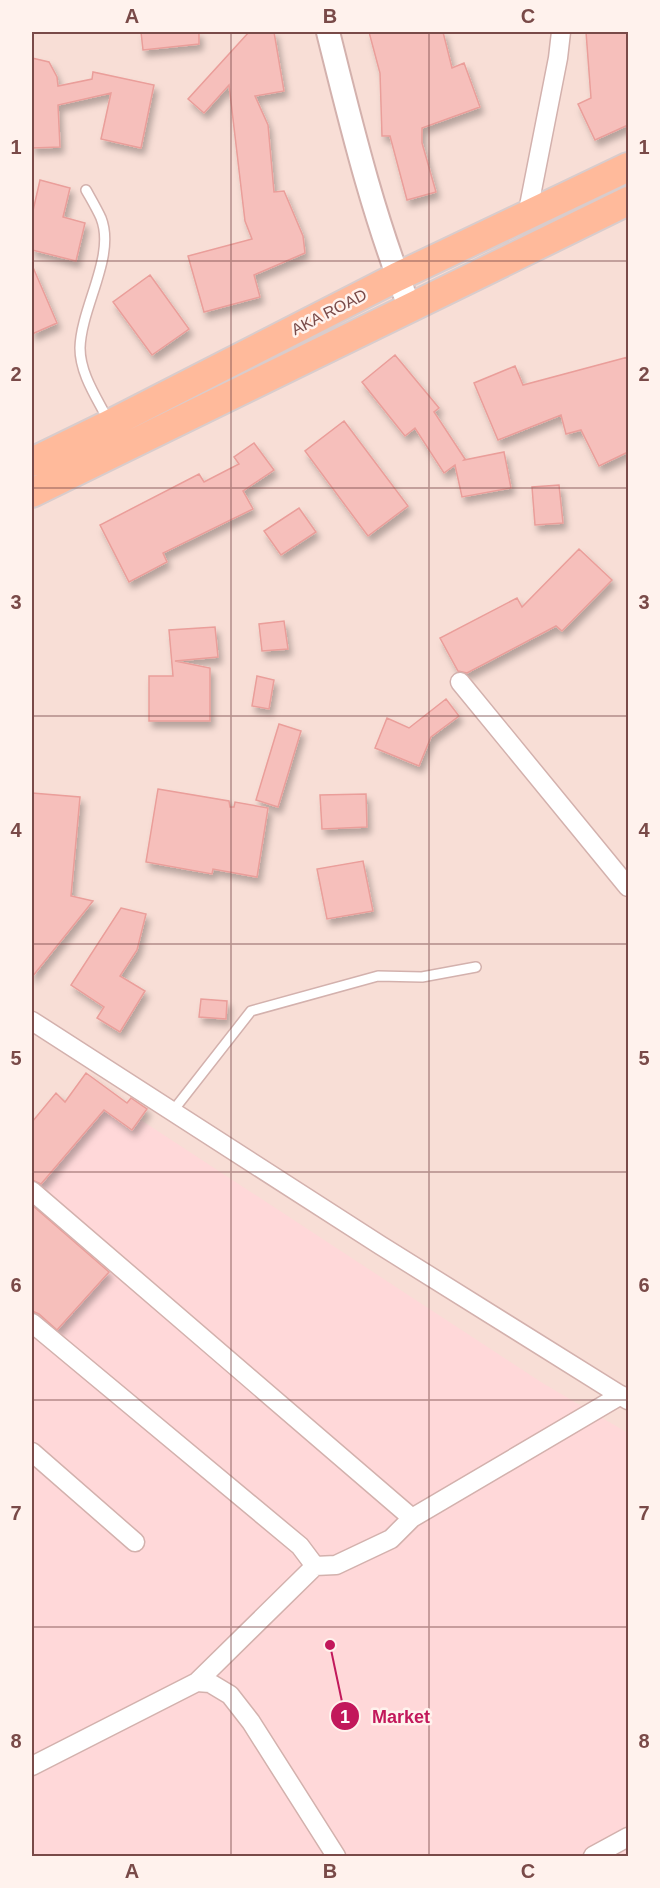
<svg xmlns="http://www.w3.org/2000/svg" width="660" height="1888" font-family="Arial,sans-serif">
  <style>
    .residential { fill: #f8ded6 }
    .commercial { fill: #ffd8d9 }
    .building { fill: #f6bfbb; stroke: #ea9e9a; stroke-width: 1.5; filter: url(#shadow) }
    .lines { fill: none; stroke-linecap: round; stroke-linejoin: round }
    .service-casing { stroke: #d3b1ad; stroke-width: 12 }
    .minor-casing { stroke: #d3b1ad; stroke-width: 21 }
    .tertiary-casing { stroke: #d3b1ad; stroke-width: 26 }
    .primary-casing { stroke: #d9cccc; stroke-width: 32 }
    .service { stroke: #fff; stroke-width: 9 }
    .minor { stroke: #fff; stroke-width: 18 }
    .tertiary { stroke: #fff; stroke-width: 22 }
    .primary { stroke: #ffba9b; stroke-width: 28 }
    .grid { fill: none; stroke: #794a48; stroke-width: 1.5; stroke-opacity: 0.55 }
    .labels { text-anchor: middle; dominant-baseline: central; stroke-width: 5; stroke-linejoin: round; paint-order: stroke }
    .street-label { font-size: 16px; fill: #794a48; stroke: #fff2ed }
    .leader { fill: none; stroke: #c2185b; stroke-width: 2 }
    .callout-dot { fill: #c2185b; stroke: #fff2ed; stroke-width: 2 }
    .mark-label { font-size: 18px; text-anchor: middle; font-weight: bold; fill: #fff }
    .callout-label { font-size: 18px; text-anchor: middle; font-weight: bold; fill: #c2185b; stroke: #fff2ed; stroke-width: 5; stroke-linejoin: round; paint-order: stroke }
    .neatline { fill: none; stroke: #794a48; stroke-width: 2 }
    .grid-label { font-size: 20px; text-anchor: middle; font-weight: bold; fill: #794a48 }
  </style>
  <defs>
    <filter id="shadow"><feDropShadow dx="3.5" dy="6" stdDeviation="3" flood-color="#0004"/></filter>
  </defs>
  <rect width="100%" height="100%" fill="#feece5"/>
  <path class="residential" d="M32 32H628V1856H32Z"/>
  <path class="commercial" d="M89 1086 544 1384 628 1433V1856H32V1156Z"/>
  <path class="building" d="M141 32H199V44L143 50Z
    M249 32H274L284 91 255 96 268 125 274 192 284 191 303 236 305 253 254 275 260 297 204 312 188 256 252 239 245 221 229 85 204 113 188 99Z
    M369 32H443L452 68 464 63 480 107 422 128V143L436 192 407 200 390 136H382L380 73Z
    M586 32H628V125L595 140 578 104 591 98Z
    M32 58 49 62 57 77 58 86 92 79 93 72 154 85 141 148 101 139 111 93 58 105 60 147 32 148Z
    M40 180 70 188 63 217 85 223 76 261 32 250V215Z
    M32 265 57 323 32 334Z
    M150 275 189 329 152 355 113 302Z
    M395 355 439 408 434 412 465 459 464 460 504 452 511 488 462 497 455 465 444 473 415 428 405 436 362 382Z
    M628 357V452L599 466 581 430 566 434 561 415 498 440 474 383 515 366 523 385Z
    M344 421 408 506 368 536 305 451Z
    M254 443 274 470 243 491 253 509 163 553 167 562 129 582 100 525 199 474 204 482 239 464 234 457Z
    M559 485 563 523 535 525 532 487Z
    M299 508 316 532 281 555 264 531Z
    M579 549 612 580 562 631 556 626 467 673 458 671 440 638 517 598 522 607Z
    M284 621 288 649 262 651 259 624Z
    M215 627 218 657 175 661 210 668V721H149V676H173L169 630Z
    M257 676 274 680 269 709 252 706Z
    M446 699 459 716 431 737 419 766 375 748 387 718 409 728Z
    M279 724 301 731 278 807 256 800Z
    M158 789 229 801 230 807H234L235 802 268 808 257 877 213 869 212 874 146 862Z
    M32 793 80 797 71 896 93 901 32 977Z
    M366 794 367 827 322 829 320 795Z
    M363 861 373 911 327 919 317 869Z
    M121 908 146 914 137 950 120 976 145 991 120 1032 97 1018 104 1007 71 985Z
    M201 999 227 1001 226 1019 199 1017Z
    M86 1073 127 1103 131 1098 147 1109 132 1130 104 1110 41 1184 32 1180V1122L56 1093 65 1102Z
    M32 1205 109 1272 57 1330 39 1314 32 1311Z"/>
  <g class="lines">
    <g class="service-casing">
      <path id="service" d="M86 190C91 199 97 209 101 218 116 256 81 307 80 348 80 374 97 398 108 420
        M172 1112 251 1011 378 976 422 977 476 967"/>
    </g>
    <g class="minor-casing">
      <path id="minor" d="M527 216 558 58 561 32
        M460 682 628 887
        M32 1021 380 1245 628 1400
        M32 1191 412 1518
        M32 1323 300 1546 315 1566
        M32 1452 135 1542
        M197 1682 315 1566 336 1565 391 1539 412 1518 621 1395
        M32 1766 197 1682 210 1683 230 1695 251 1722 336 1856
        M593 1856 628 1837"/>
    </g>
    <g class="tertiary-casing">
      <path id="tertiary" d="M328 32C351 124 374 220 410 308"/>
    </g>
    <g class="primary-casing">
      <path id="primary" d="M32 462 110 424 397 277 628 167
        M32 493 628 201"/>
    </g>
    <use href="#service" class="service"/>
    <use href="#minor" class="minor"/>
    <use href="#tertiary" class="tertiary"/>
    <use href="#primary" class="primary"/>
  </g>
  <path class="grid" d="M231 32V1856M429 32V1856M32 261H628M32 488H628M32 716H628M32 944H628M32 1172H628M32 1400H628M32 1627H628"/>
  <g class="labels">
    <g class="street-label">
      <text transform="translate(329 312) rotate(-27)">AKA ROAD</text>
    </g>
  </g>
  <path class="leader" d="M330 1645L345 1716"/>
  <g class="callout-dot">
    <circle cx="330" cy="1645" r="6"/>
    <circle cx="345" cy="1716" r="15"/>
  </g>
  <g class="mark-label">
    <text x="345" y="1723">1</text>
  </g>
  <g class="callout-label">
    <text x="401" y="1723">Market</text>
  </g>
  <rect width="660" height="1888" fill="none" stroke="#fff2ed" stroke-width="66"/>
  <rect x="33" y="33" width="594" height="1822" class="neatline"/>
  <g class="grid-label">
    <text x="132" y="23">A</text>
    <text x="330" y="23">B</text>
    <text x="528" y="23">C</text>
    <text x="16" y="154">1</text>
    <text x="644" y="154">1</text>
    <text x="16" y="381">2</text>
    <text x="644" y="381">2</text>
    <text x="16" y="609">3</text>
    <text x="644" y="609">3</text>
    <text x="16" y="837">4</text>
    <text x="644" y="837">4</text>
    <text x="16" y="1065">5</text>
    <text x="644" y="1065">5</text>
    <text x="16" y="1292">6</text>
    <text x="644" y="1292">6</text>
    <text x="16" y="1520">7</text>
    <text x="644" y="1520">7</text>
    <text x="16" y="1748">8</text>
    <text x="644" y="1748">8</text>
    <text x="132" y="1878">A</text>
    <text x="330" y="1878">B</text>
    <text x="528" y="1878">C</text>
  </g>
</svg>
